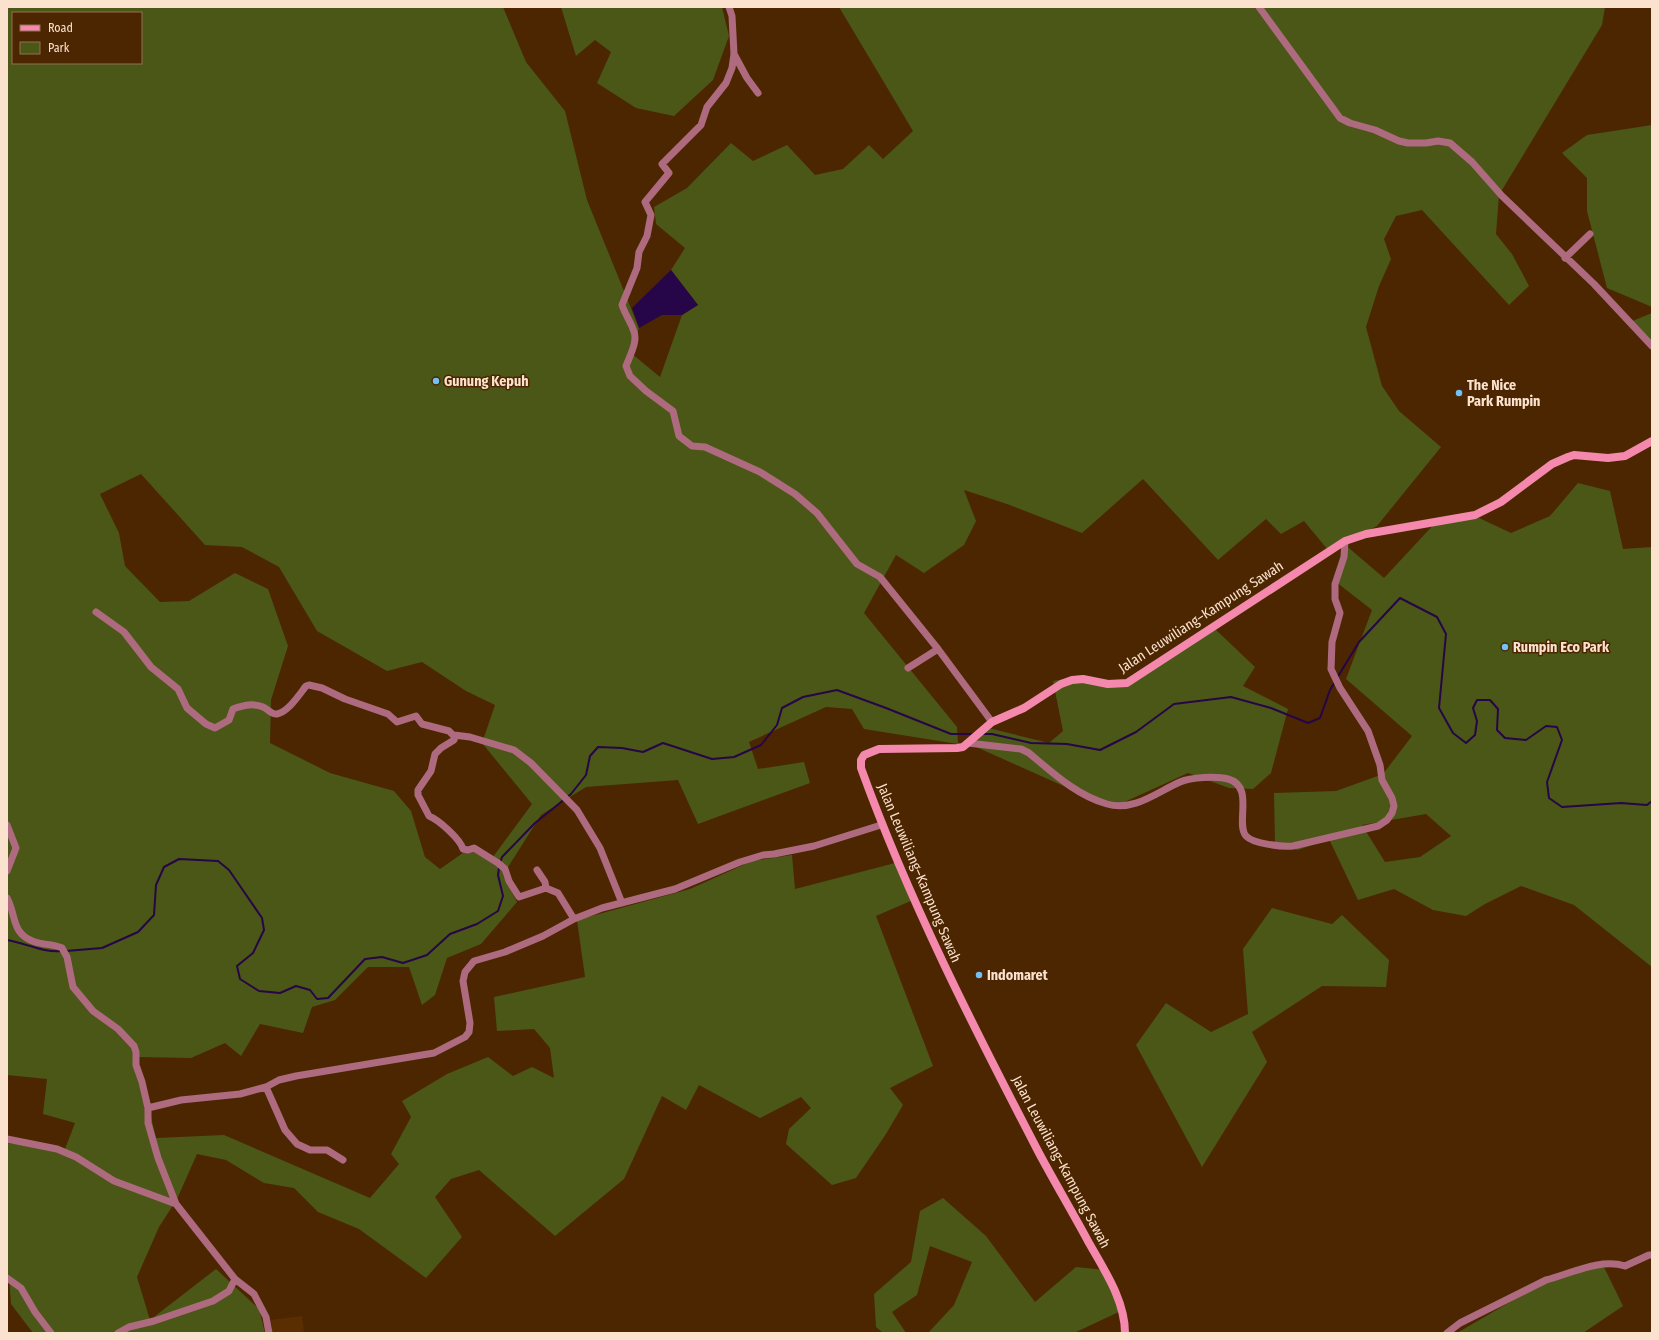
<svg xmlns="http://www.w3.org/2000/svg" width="1659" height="1340" font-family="'Fira Sans Condensed',sans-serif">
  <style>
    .built { fill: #5a2e00 }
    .green { fill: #4b5716; fill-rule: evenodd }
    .water { fill: #260548 }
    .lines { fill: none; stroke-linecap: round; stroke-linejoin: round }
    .stream { stroke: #260548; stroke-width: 2 }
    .street { stroke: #ae6b80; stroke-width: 7 }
    .secondary { stroke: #f489ad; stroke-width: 8 }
    .poi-dot { fill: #72c1f5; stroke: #4c2600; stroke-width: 1.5 }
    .labels { text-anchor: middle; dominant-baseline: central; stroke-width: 3; stroke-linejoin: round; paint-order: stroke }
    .poi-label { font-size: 14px; font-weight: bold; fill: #fbe2ce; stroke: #4c2600; text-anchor: start }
    .street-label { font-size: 14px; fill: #fbe2ce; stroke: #4c2600 }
  </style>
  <rect width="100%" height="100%" fill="#4c2600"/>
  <path class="built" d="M302 1316 304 1333H272L271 1320Z"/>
  <path class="green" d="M7 7H503L526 62 565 111 587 200 639 328 631 353 660 377 682 315 698 305 671 270 685 248 656 224 654 207 687 188 731 143 753 161 787 145 815 175 843 169 869 145 883 159 913 131 839 7H1605L1602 25 1499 195 1496 234 1512 254 1529 286 1509 305 1422 210 1396 216 1384 239 1391 259 1379 286 1366 327 1382 386 1399 411 1441 447 1377 526 1343 543 1384 578 1437 521 1477 517 1511 533 1550 516 1578 483 1610 491 1623 549 1652 547V967L1574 905 1521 886 1485 904 1466 916 1433 910 1394 889 1358 900 1329 839 1298 850 1275 843 1274 793 1336 791 1383 774 1412 736 1346 679 1372 610 1336 582 1343 543 1328 550 1304 521 1281 534 1266 519 1218 560 1143 479 1082 533 1007 504 964 490 976 521 964 545 924 573 896 555 864 613 957 727 958 744 864 729 852 709 826 707 749 742 758 769 804 762 810 783 698 824 678 780 586 787 541 815 503 875 517 902 481 944 447 958 435 995 422 1005 409 967H368L335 1000 312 1007 303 1033 260 1024 241 1056 225 1043 191 1058 137 1057 156 1138 224 1135 370 1198 399 1164 391 1154 411 1117 402 1101 447 1074 488 1057 513 1076 532 1067 554 1078 550 1048 534 1029 497 1031 494 997 585 977 577 920 690 889 752 861 792 855 795 889 895 863 913 900 876 916 933 1066 890 1088 903 1105 886 1134 856 1178 832 1185 786 1144 789 1129 811 1108 801 1097 760 1118 699 1085 686 1110 662 1096 624 1179 555 1236 479 1170 451 1179 435 1197 462 1237 426 1278 359 1229 318 1212 294 1188 264 1183 226 1160 197 1154 177 1199 159 1227 137 1277 150 1320 216 1269 259 1309 265 1333H33L11 1304 9 1278 7 1273V1143L65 1149 75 1123 43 1114 47 1079 7 1075ZM13 13H141V63H13ZM141 474 205 545 242 547 279 567 317 631 387 671 422 662 466 691 495 705 482 743 532 804 490 861 470 848 440 869 425 857 411 811 394 791 330 773 270 743 271 700 288 646 268 589 235 573 189 601 160 602 125 566 119 533 100 494ZM1426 814 1451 836 1420 857 1385 862 1362 825Z
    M561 7H722L729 36 713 80 674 116 636 108 597 83 611 52 595 40 576 56Z
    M1652 125V307L1607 288 1587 211V178L1562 153 1587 135Z
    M1652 313V343L1630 322Z
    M1214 628 1255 667 1243 686 1288 709 1271 773 1253 789 1229 788 1188 773 1120 804 1079 793 974 746 984 727 1049 743 1063 731 1053 681 1083 676 1124 686Z
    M1272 908 1332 924 1342 915 1389 960 1386 987 1322 986 1252 1032 1267 1062 1202 1167 1136 1045 1166 1003 1211 1032 1248 1014 1243 949Z
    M943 1198 986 1236 1035 1302 1076 1267 1105 1270 1123 1310 1074 1333H928L954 1305 972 1262 930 1246 917 1295 892 1312 906 1333H883L876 1327 874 1294 911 1262 920 1211Z
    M1602 1263 1623 1306 1583 1333H1457L1541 1284Z"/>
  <path class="water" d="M671 270 698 305 682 315H662L639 328 632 308Z"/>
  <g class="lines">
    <path class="stream" d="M1337 678 1359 642 1400 598 1437 617 1446 634 1439 708 1453 733 1466 743 1475 735 1477 721 1473 708 1477 700H1490L1498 709 1497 730 1505 738 1526 740 1546 726 1557 727 1562 740 1547 782 1549 798 1562 807 1621 803 1647 805 1652 801
      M983 734H992L1031 743 1067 744 1100 750 1136 732 1174 704 1231 697 1271 708 1308 723 1320 718 1330 690 1335 682
      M500 863 502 857 535 823 571 794 586 775 590 756 598 747 622 748 643 752 663 743 712 759 734 757 761 745 777 725 782 708 803 697 837 690 886 708 951 734H974
      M7 940C26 943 43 953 62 951
      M66 951 102 948 138 932 154 915 156 885 164 867 179 859 218 861 229 870 262 918 264 930 253 953 237 966 240 979 259 991 280 993 296 986 310 990 317 999 328 998 365 959 382 957 403 963 427 955 450 934 477 924 498 911 503 896 498 875 499 868"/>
    <path class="street" d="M729 7 732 16 734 54 732 68 726 83 707 107 701 125 662 164 669 173 645 202 651 215 647 236 639 252 637 268 622 305C625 314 630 321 633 329 639 340 630 355 626 366L630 376 646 391 673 411 679 436 692 446 705 447 760 472 795 494 817 513 857 564 880 577 938 649 992 722
      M1259 7 1340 118 1350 123 1375 130 1399 141 1408 143H1426L1438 141 1450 143 1472 162 1502 196 1594 284 1652 346
      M734 54 747 78 758 93
      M1565 258 1590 234
      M96 612 124 632 151 667 178 689 187 708 206 724 215 728 229 720 233 709C244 705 253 703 263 707 268 709 272 715 277 714 288 712 299 695 306 686L309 685 322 688 345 699 388 714 397 722 416 716 422 724 449 731 455 737 454 740 441 748 435 754 431 771 418 790V795L429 816C439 820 460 839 463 849L468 850 474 848 498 863 505 869 509 881 519 897 546 888
      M908 668 938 649
      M454 735 470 737 514 750 531 763 577 810 600 848 622 903
      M968 743 1021 749 1029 753C1053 773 1076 795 1107 804 1134 812 1157 792 1180 782 1191 777 1217 776 1228 779 1255 786 1235 824 1246 836 1253 844 1283 847 1293 846L1378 826 1387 820 1392 813 1394 806 1392 798 1382 780 1380 765 1368 731 1340 688 1331 669 1332 642 1340 613 1335 599V584L1344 557 1345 541
      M7 825 16 848 7 871
      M537 870 545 882 546 888 558 893 574 919
      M7 898C17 917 11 934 35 942 44 945 54 944 62 948L67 957 73 987 93 1011 118 1029 134 1046 136 1052V1065L142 1082 148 1108V1123L158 1158 176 1204 235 1279 254 1294 266 1317 269 1333
      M266 1087 285 1130 297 1144 310 1150H327L343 1160
      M148 1108 181 1100 240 1094 266 1087 279 1080 296 1076 434 1053 465 1037 469 1032 470 1023 463 981 465 972 474 961 505 952 543 936 574 919 602 908 675 889 740 862 763 855 774 854 814 846 881 825
      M7 1139 57 1149 76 1157 114 1181 176 1204
      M7 1278 21 1288 35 1312 51 1333
      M118 1333 129 1327 154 1321 213 1301 229 1291 235 1279
      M1447 1333 1460 1323 1546 1280C1570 1274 1600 1258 1625 1266L1649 1255H1652"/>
    <path class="secondary" d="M1125 1333C1125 1301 1105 1271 1089 1243 1073 1213 1055 1183 1039 1153 974 1028 909 901 861 768V760L864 755 879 749 957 748 963 747 992 722 1024 708 1061 684 1072 680 1083 679 1108 684 1127 683 1345 541 1366 534 1475 515 1501 502 1552 464 1568 457 1574 455 1608 458 1625 456 1652 441"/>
  </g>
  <g class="poi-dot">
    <circle cx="436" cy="381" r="4"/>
    <circle cx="1459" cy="393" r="4"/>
    <circle cx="1505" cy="647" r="4"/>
    <circle cx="979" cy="975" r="4"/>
  </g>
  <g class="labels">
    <g class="poi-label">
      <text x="444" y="381">Gunung Kepuh</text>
      <text x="1467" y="385">The Nice<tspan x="1467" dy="16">Park Rumpin</tspan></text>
      <text x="1513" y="647">Rumpin Eco Park</text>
      <text x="987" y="975">Indomaret</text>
    </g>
    <g class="street-label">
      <text transform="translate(1201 617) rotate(-33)">Jalan Leuwiliang–Kampung Sawah</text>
      <text transform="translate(919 873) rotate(67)">Jalan Leuwiliang–Kampung Sawah</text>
      <text transform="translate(1061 1162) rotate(62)">Jalan Leuwiliang–Kampung Sawah</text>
    </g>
  </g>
  <rect width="1659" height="1340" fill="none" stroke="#fbe2ce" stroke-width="16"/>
  <rect x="12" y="12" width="130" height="52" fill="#4c2600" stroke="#927152"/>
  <rect x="20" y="25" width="20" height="6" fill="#f489ad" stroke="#927152"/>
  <text x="48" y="32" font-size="12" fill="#fbe2ce">Road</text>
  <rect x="20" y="42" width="20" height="12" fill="#4b5716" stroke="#927152"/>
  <text x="48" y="52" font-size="12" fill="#fbe2ce">Park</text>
</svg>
